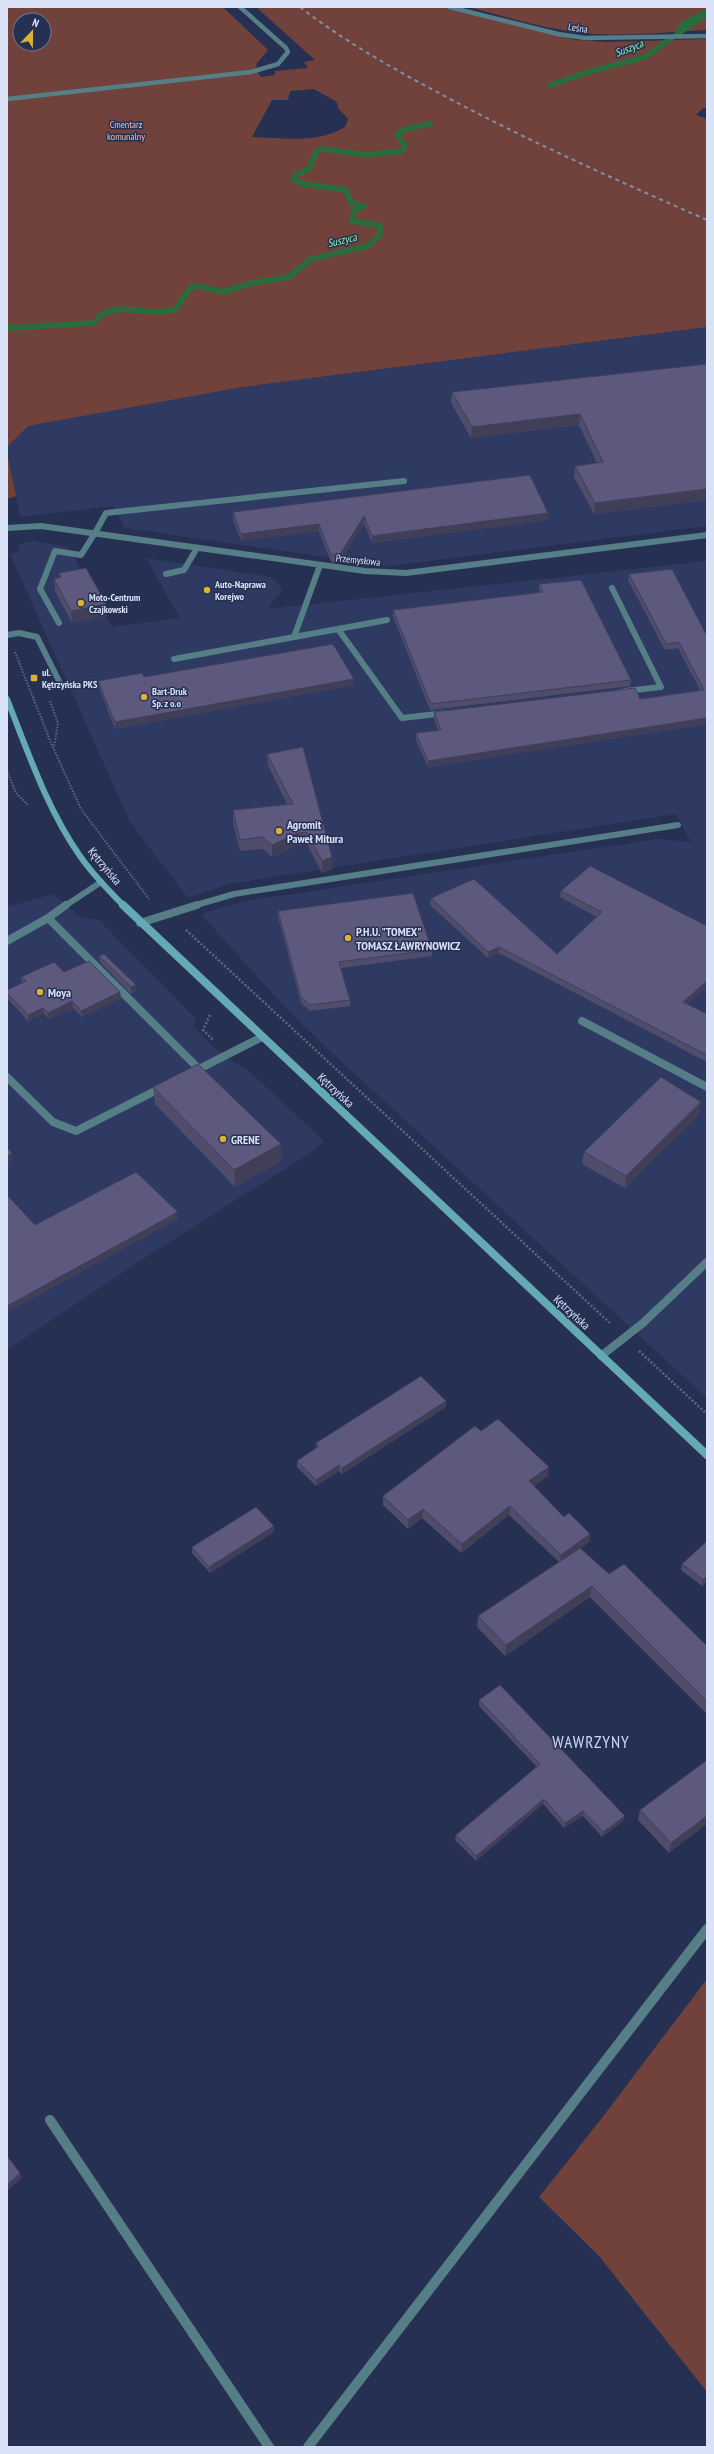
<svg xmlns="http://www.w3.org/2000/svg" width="714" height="2454" font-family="'PT Sans Narrow',sans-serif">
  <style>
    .built { fill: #2e3a62 }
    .green { fill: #71423b; fill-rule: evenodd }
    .water { fill: #276e3c }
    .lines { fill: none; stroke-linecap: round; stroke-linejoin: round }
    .stream { stroke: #276e3c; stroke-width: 5.5 }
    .path-far1 { stroke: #5e6786; stroke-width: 2; stroke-dasharray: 1.5 1.5; stroke-linecap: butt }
    .path { stroke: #5e6786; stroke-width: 2.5; stroke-dasharray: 2 2; stroke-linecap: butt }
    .lane-far3 { stroke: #557e86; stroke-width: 4.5 }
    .lane-far2 { stroke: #557e86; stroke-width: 6 }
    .lane-far1 { stroke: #557e86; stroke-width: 8 }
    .lane { stroke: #557e86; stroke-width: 10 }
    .street-far3 { stroke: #557e86; stroke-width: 4.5 }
    .street-far2 { stroke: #557e86; stroke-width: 6 }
    .street-far1 { stroke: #557e86; stroke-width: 8 }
    .street { stroke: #557e86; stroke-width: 10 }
    .secondary-far1 { stroke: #64a9b5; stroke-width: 6 }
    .secondary { stroke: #64a9b5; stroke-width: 8 }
    .rail { stroke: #858eaa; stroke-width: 2; stroke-dasharray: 4 4; stroke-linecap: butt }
    .wall { fill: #504c6c }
    .shaded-wall { fill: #413e58 }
    .building { fill: #5d587e; stroke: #413e58 }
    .poi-dot { fill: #dbb233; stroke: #263052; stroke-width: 1.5 }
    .labels { text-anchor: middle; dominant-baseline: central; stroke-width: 3; stroke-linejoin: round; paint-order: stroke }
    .far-street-label { font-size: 10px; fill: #dae2f8; stroke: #263052 }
    .far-park-label { font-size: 10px; fill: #ffbbae; stroke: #263052 }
    .far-poi-label { font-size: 10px; font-weight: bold; fill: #dae2f8; stroke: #263052; text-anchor: start }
    .far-water-label { font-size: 11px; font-style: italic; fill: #93f2a9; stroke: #263052 }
    .poi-label { font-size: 12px; font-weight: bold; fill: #dae2f8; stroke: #263052; text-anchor: start }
    .street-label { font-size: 12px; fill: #dae2f8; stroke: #263052 }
    .near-quarter-label { font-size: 17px; letter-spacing: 1px; fill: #cbd7f9; stroke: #263052 }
  </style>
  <rect width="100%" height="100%" fill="#263052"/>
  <path class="built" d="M707 327V526L388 566 125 528 113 506 20 517 7 447 27 426 243 387Z
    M34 541 68 547 112 627 180 618 146 558 272 577 283 589 267 609 707 561V1398L332 1053 281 1003 201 914 246 901 658 839 691 842 676 814 229 884 188 898 130 822 10 554 20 552 17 545Z
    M53 894 80 917 99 920 196 1019 193 1026 212 1046 252 1074 324 1141 315 1150 146 1257 7 1350V907Z"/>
  <path class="green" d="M7 7H223L268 50 256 64 257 67 255 68 261 77 275 75V71L308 68 304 62 315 60 256 7H439L576 40 608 42 707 39V108H703L696 115 707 119V327L243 387 28 426 7 447ZM20 20H44V44H20ZM314 89 337 102 338 108 348 119 345 127C317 144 283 138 252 137L272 100H288L290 91Z
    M468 7H707V30C666 32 625 37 584 33 545 29 506 17 468 7Z
    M7 451 16 496 7 499Z
    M707 1979V2392L599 2256 539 2197 598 2123Z"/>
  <path class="water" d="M707 9V15L688 31 675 32 682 21Z"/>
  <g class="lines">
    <path class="stream" d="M551 85 585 73 645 57 707 13
      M7 328 93 323 104 313 119 309 158 312 175 310 191 287 198 286 223 292 252 283 289 277 311 259 368 246 379 236 381 228 379 225 352 221 354 211 364 206 351 203 346 190 303 184 294 180V176L309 169 317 151 323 149 367 155 402 151 405 145 397 134 405 129 430 124"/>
    <path class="path-far1" d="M15 652 51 743 81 809 149 899
      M50 701 58 723 54 747
      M7 771 16 793 28 805"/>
    <path class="path" d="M186 930 611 1324
      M210 1015 203 1030 213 1040
      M639 1351 707 1414"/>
    <path class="lane-far3" d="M7 99 251 72 278 64 288 52 286 48 240 7"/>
    <path class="lane-far2" d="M166 574 184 570 197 548
      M612 588 661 687 625 691
      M59 623 40 589 55 551 81 555 95 533
      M338 629 402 718 445 713
      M7 635 19 633 37 637 61 685
      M294 637 320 565
      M174 659 387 620
      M65 906 101 882"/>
    <path class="lane-far1" d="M66 905 48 918 199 1069
      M7 941 48 918
      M582 1021 707 1087
      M193 1072 262 1037
      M7 1077 53 1122 76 1131 163 1087
      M601 1356 643 1323 707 1262"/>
    <path class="lane" d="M50 2120 269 2447"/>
    <path class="street-far3" d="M449 7 558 34 585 38 707 36"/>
    <path class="street-far2" d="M7 528 41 526 365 571 406 573 707 535
      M95 533 106 513 404 481
      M193 906 234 894 678 825"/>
    <path class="street-far1" d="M140 923 197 905"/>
    <path class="street" d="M308 2447 707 1929"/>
    <path class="secondary-far1" d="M7 699C28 752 47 809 80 856 93 875 109 891 124 906"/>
    <path class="secondary" d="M123 905 707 1455"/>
    <path class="rail" d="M300 7C348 44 399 72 452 100 535 144 621 182 707 220"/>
  </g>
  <path class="wall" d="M707 364V500L594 514 574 477 575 466 597 463 579 425 471 438 451 403 452 392Z
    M233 512 548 513V520L372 543 364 523 339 563 331 562 319 531 241 541 233 519Z
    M59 573 107 616 72 623 55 591 54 579 60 577Z
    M629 574 707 636V724L428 767 416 740V733L438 730 434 719V712L640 699 700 690 678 648 665 650 628 580Z
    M539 584 631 680 630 686 430 710 393 616V610L540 592 539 590Z
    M144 677 354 685 115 729 99 687 98 681Z
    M267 754 332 857V869L322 873 307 844 298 845 272 857 263 849 240 851 233 822V810L287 804 268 765Z
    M590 866 707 987 687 1004 707 1014V1062L499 953 488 958 430 905 431 898 557 954 597 917 560 897 561 891Z
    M278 911 432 950V956L341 968 350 1000V1006L310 1011 301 1003 278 917Z
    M99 956 136 991 131 994 100 962Z
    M64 972 120 992 121 999 82 1017 73 1008 49 1019 44 1014 28 1021 7 998V990L22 983 21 977Z
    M153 1087 281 1144 282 1161 235 1187 155 1104Z
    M699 1115 625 1188 582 1164 584 1152Z
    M446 1407 342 1474 339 1471 316 1486 297 1467V1461L316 1448V1443Z
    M481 1431 548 1476 534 1486 564 1517 590 1534 589 1542 580 1549 609 1574 707 1646V1714L590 1597 505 1656 477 1627 478 1616 559 1562 509 1515 461 1553 422 1518 408 1529 383 1505V1496Z
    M274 1532 210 1573 192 1553V1547Z
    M682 1564 707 1581 702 1586 681 1570Z
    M479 1700 625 1816 623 1821 602 1837 583 1816 564 1828 543 1804 476 1861 455 1840 456 1835 537 1767 479 1706Z
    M707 1760 669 1853 638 1820 640 1810Z"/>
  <path class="shaded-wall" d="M580 414 579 425 471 438 472 427Z
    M707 489V500L594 514 595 503Z
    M548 513V520L372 543V536Z
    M364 516V523L339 563V556Z
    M319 524V531L241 541V534Z
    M106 604 107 616 72 623 71 611Z
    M354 679V685L115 729V722Z
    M707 718V724L428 767V761Z
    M298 833V845L272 857V845Z
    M332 857V869L322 873V861Z
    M499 947V953L488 958V952Z
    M707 981V987L682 1009 683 1002Z
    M136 985V991L131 994V987Z
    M120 992 121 999 82 1017 81 1011Z
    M72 1001 73 1008 49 1019 48 1013Z
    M43 1008 44 1014 28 1021V1015Z
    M701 1102 699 1115 625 1188 626 1176Z
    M281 1144 282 1161 235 1187 234 1170Z
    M12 1153 13 1160 7 1163V1156Z
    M178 1212V1219L7 1313V1306Z
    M446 1401V1407L342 1474V1468Z
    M339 1465V1471L316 1486V1480Z
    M549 1467 548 1476 528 1490 529 1481Z
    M510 1506 509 1515 461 1553 462 1544Z
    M423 1509 422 1518 408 1529V1520Z
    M274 1526V1532L210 1573 209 1567Z
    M590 1534 589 1542 560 1563 561 1555Z
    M707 1576V1581L702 1586 703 1580Z
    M592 1586 590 1597 505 1656 506 1645Z
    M544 1799 543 1804 476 1861V1856Z
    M583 1811V1816L564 1828 565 1823Z
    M625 1816 623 1821 602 1837 603 1832Z
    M707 1816V1824L669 1853 671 1843Z
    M20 2173 22 2178 7 2191V2185Z"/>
  <path class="building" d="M707 364V489L595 503 575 466 603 462 580 414 472 427 452 392Z
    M530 475 548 513 372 536 364 516 339 556 331 555 319 524 241 534 233 512Z
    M86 568 106 604 71 611 54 579 61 577 59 573Z
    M672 569 707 636V718L428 761 416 733 441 730 434 712 635 688 640 699 704 690 679 642 666 644 629 574Z
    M581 580 631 680 431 704 393 610 543 592 539 584Z
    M333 644 354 679 115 722 98 681 142 673 144 677Z
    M303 747 332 857 322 861 307 832 298 833 272 845 262 837 240 840 233 810 293 804 267 754Z
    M590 866 707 926V981L683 1002 707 1014V1055L499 947 488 952 431 898 474 879 557 954 602 912 561 891Z
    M413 893 432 950 339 962 350 1000 310 1005 301 997 278 911Z
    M104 954 136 985 131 987 99 956Z
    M89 961 120 992 81 1011 72 1001 48 1013 43 1008 28 1015 7 993V990L26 981 21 977 54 962 64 972Z
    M198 1064 281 1144 234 1170 153 1087Z
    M661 1077 701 1102 626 1176 584 1152Z
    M7 1148 12 1153 7 1156Z
    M136 1172 178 1212 7 1306V1195L35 1225Z
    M421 1376 446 1401 342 1468 339 1465 316 1480 297 1461 319 1446 316 1443Z
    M498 1419 549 1467 529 1481 564 1517 569 1513 590 1534 561 1555 510 1506 462 1544 423 1509 408 1520 383 1496 475 1426 481 1431Z
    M256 1507 274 1526 209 1567 192 1547Z
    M707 1541V1576L703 1580 682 1564Z
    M580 1548 609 1574 624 1564 707 1646V1701L592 1586 506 1645 478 1616Z
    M500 1685 625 1816 603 1832 583 1811 565 1823 544 1799 476 1856 456 1835 540 1764 479 1700Z
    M707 1760V1816L671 1843 640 1810Z
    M7 2156 20 2173 7 2185Z"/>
  <g class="poi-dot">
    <circle cx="207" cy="590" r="4"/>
    <circle cx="81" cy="603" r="4"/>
    <rect x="30" y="674" width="8" height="8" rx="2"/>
    <circle cx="144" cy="697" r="4"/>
    <circle cx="279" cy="831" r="4"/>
    <circle cx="348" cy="938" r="4"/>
    <circle cx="40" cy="992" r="4"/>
    <circle cx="223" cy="1139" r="4"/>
  </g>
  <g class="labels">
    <g class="far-street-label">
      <text transform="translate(578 28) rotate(8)">Leśna</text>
      <text transform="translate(358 560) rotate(6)">Przemysłowa</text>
    </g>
    <g class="far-park-label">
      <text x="126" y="124">Cmentarz<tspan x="126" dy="12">komunalny</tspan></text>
    </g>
    <g class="far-poi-label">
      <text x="215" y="584">Auto-Naprawa<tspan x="215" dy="12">Korejwo</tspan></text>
      <text x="89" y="597">Moto-Centrum<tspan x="89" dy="12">Czajkowski</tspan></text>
      <text x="42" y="672">ul.<tspan x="42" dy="12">Kętrzyńska PKS</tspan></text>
      <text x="152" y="691">Bart-Druk<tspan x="152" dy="12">Sp. z o.o</tspan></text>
    </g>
    <g class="far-water-label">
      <text transform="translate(629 48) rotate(-21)">Suszyca</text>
      <text transform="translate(342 240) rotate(-13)">Suszyca</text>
    </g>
    <g class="poi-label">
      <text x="287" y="824">Agromit<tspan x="287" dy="14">Paweł Mitura</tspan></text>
      <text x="356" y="931">P.H.U. "TOMEX"<tspan x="356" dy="14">TOMASZ ŁAWRYNOWICZ</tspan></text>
      <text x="48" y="992">Moya</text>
      <text x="231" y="1139">GRENE</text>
    </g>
    <g class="street-label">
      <text transform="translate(105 866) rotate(50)">Kętrzyńska</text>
      <text transform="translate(336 1090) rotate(43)">Kętrzyńska</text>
      <text transform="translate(572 1312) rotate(43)">Kętrzyńska</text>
    </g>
    <g class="near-quarter-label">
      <text x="591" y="1742">WAWRZYNY</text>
    </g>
  </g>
  <rect width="714" height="2454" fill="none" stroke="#dae2f8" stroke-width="16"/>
  <g transform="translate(32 32) rotate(22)"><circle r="19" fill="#263052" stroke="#6e7794"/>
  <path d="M0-3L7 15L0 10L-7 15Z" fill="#dbb233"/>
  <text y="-6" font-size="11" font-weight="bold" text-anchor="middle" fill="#dae2f8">N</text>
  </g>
</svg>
